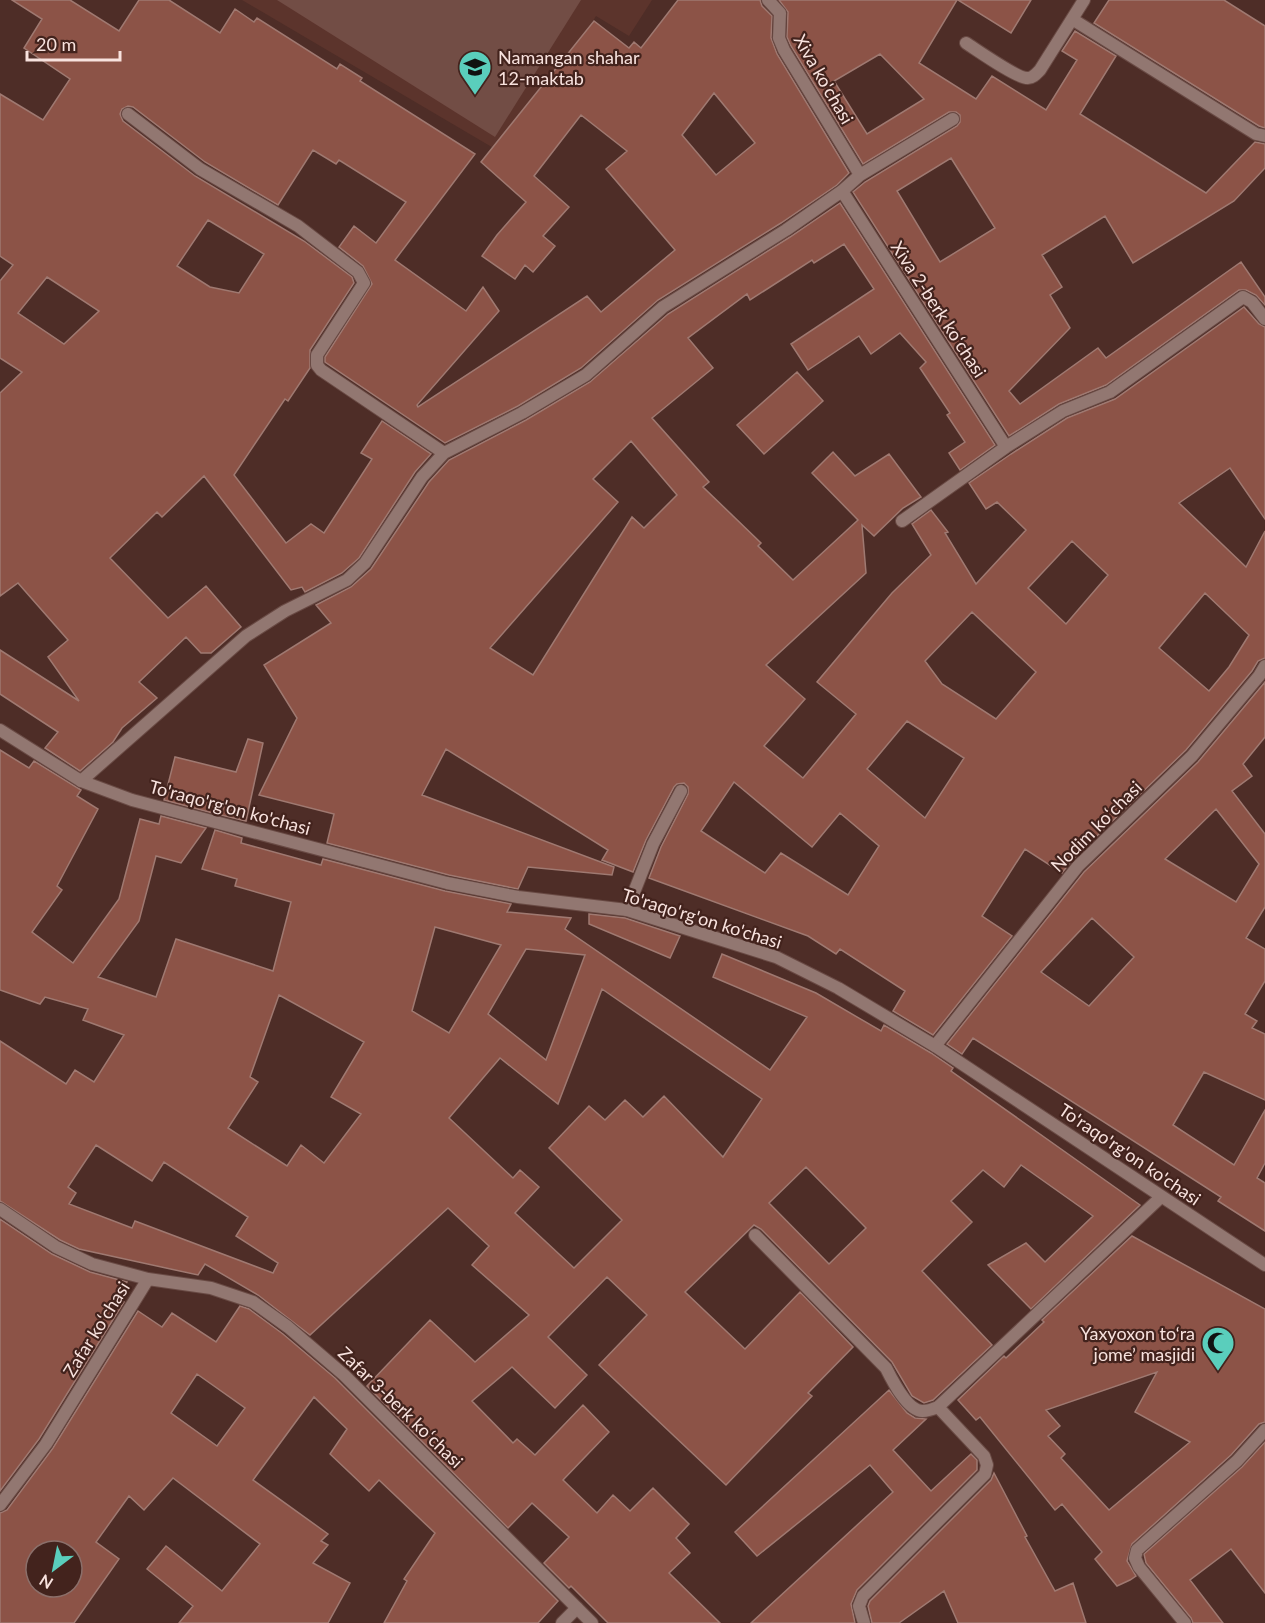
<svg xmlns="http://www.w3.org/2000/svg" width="1265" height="1623" font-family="Lato,sans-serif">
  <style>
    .built { fill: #5c342c }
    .green { fill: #724d45 }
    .building { fill: #8c5347; stroke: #9f7971; stroke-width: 1.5; fill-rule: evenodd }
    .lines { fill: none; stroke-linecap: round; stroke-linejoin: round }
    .service-casing { stroke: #694a44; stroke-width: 14 }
    .minor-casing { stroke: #694a44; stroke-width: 14 }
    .tertiary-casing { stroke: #694a44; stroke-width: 14 }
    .service { stroke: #927771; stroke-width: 12 }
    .minor { stroke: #927771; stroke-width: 12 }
    .tertiary { stroke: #927771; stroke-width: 12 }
    .labels { text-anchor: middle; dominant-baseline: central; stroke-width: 4.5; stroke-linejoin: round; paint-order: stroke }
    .poi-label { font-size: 18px; fill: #f8e2de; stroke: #43231d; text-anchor: start }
    .street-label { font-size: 18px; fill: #f8e2de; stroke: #43231d }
  </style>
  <rect width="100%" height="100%" fill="#4e2d27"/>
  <path class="built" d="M242 0H652L629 36 596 16 507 156Z"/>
  <path class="green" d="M277 0H581L495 137Z"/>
  <path class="building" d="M12 0H70L119 31 139 0H169L220 33 235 9 254 22 257 18 337 69 340 64 362 78 360 81 475 154 395 260 466 311 483 287 499 311 417 405 418 407 587 296 601 312 675 250 606 169 627 151 581 115 534 176 569 207 543 236 555 246 533 272 525 265 515 279 482 256 497 235 526 202 481 162 594 21 629 48 634 42 641 48 678 0H760L762 6 772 16 771 38 777 54 849 173 837 185 781 223 658 300 581 368 518 406 445 443 325 362V357L372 284 363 266 339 247 354 226 376 243 406 202 339 160 336 164 313 150 278 205 205 162 133 107 128 106 122 109 120 114 123 121 195 176 304 241 352 277 354 283 310 350V368L288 401 285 399 234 475 286 543 311 524 324 533 372 459 361 453 382 421 431 454 415 472 359 558 342 573 305 592 302 587 291 590 204 476 162 517 157 512 110 558 168 618 206 586 241 627 211 653H201L186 637 139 682 157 698 122 728 113 742 80 771 45 748 58 732 0 694V650L79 701 48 657 68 640 18 583 0 596V393L22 372 0 358V281L13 265 0 256V94L43 120 70 79 24 48 42 19ZM714 93 755 143 716 175 682 135ZM208 220 264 254 239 293 210 287 177 266ZM47 277 99 311 64 344 18 313Z
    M779 0H957L919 63 976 99 992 76 1046 110 1077 60 1062 51 1075 31 1116 56 1080 114 1206 193 1255 142 1265 144V168L1234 201 1133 263 1105 216 1042 255 1062 287 1050 295 1070 328 1009 391 1020 404 1098 348 1106 358 1241 262 1265 297V305L1256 295 1246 290H1239L1106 385 1059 404 1009 436 853 192 865 182 957 126 960 122V115L956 112H949L863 164 791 46 787 37 788 12ZM880 54 924 99 867 134 834 81ZM951 158 995 228 940 262 897 191Z
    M958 0H1031L1011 33Z
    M1109 0H1224L1265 26V128L1259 126 1094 23Z
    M840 203 995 445 960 470 949 453 965 442 947 415 950 413 920 368 926 362 900 333 871 354 859 336 808 370 791 344 874 289 844 244 814 263 812 260 750 300 747 294 688 338 713 368 652 418 709 482 703 487 761 543 758 546 793 580 858 520 812 473 833 452 855 476 889 454 921 497 903 508 874 536 862 525 866 573 766 665 805 699 764 746 803 778 856 714 817 682 892 593 931 555 912 524 931 510 948 532 945 533 976 584 1026 530 997 502 986 509 969 483 1011 454 1067 418 1115 399 1244 307 1259 324 1265 327V519L1230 468 1179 503 1246 567 1265 531V658L1258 661 1252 671 1186 750 1072 860 1062 873 1025 849 982 916 1012 936 933 1035 893 1011 905 991 840 949 836 954 808 936 649 878 661 847 688 794V787L684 783 677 784 674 787 646 840 633 872 602 860 608 850 446 749 422 795 614 867 612 875 528 867 518 889 449 875 327 843 334 814 259 795 297 718 264 665 331 623 316 605 351 587 371 569 429 482 449 460 526 420 590 382 668 314 790 237ZM631 441 677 495 644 528 632 517 533 675 490 648 618 502 593 479ZM1072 541 1108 575 1066 624 1028 588ZM1205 593 1249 635 1229 667 1209 691 1159 648ZM972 612 1036 672 996 719 942 684 925 661ZM907 721 964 758 925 818 867 769ZM734 782 812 847 840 813 879 846 848 895 781 853 765 873 701 831Z
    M797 372 823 401 764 454 737 425Z
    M1265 682V737L1243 764 1252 776 1232 791 1265 834V907L1246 938 1265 949V981L1245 1014 1257 1021 1252 1028 1265 1034V1100L1204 1072 1173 1125 1234 1165 1265 1110V1163L1257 1178 1265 1183V1231L1218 1201 1221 1197 973 1038 962 1054 947 1044 1084 872 1198 762ZM1216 809 1259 864 1236 902 1165 859ZM1092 918 1134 957 1089 1006 1041 972Z
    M248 739 263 743 246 821 221 815 225 801 216 814 164 800 175 757 236 772Z
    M0 750 29 768 34 761 81 790 77 796 98 809 57 886 62 890 32 932 73 963 119 899 140 819 159 824 161 816 206 828 181 863 156 856 139 921 98 977 156 997 176 939 273 971 291 902 235 886 237 879 202 869 215 830 242 838 241 843 321 865 323 859 445 891 511 904 507 912 571 918 565 929 770 1070 807 1017 713 977 722 954 816 993 881 1031 884 1025 931 1053 953 1068 951 1071 1140 1205 1031 1309 988 1265 1026 1243 1045 1262 1093 1216 1021 1165 1004 1187 983 1170 951 1201 972 1222 922 1271 992 1345 933 1400 924 1403 912 1396 892 1362 761 1229 754 1225 685 1292 745 1349 800 1292 853 1347 808 1393 812 1396 726 1485 599 1365 647 1315 607 1277 548 1337 587 1375 555 1408 512 1367 472 1401 513 1443 517 1439 535 1455 583 1405 609 1432 563 1480 597 1513 613 1495 630 1511 653 1488 689 1524 676 1538 690 1553 669 1573 720 1623H608L571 1586 569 1588 544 1563 569 1537 532 1503 508 1528 367 1386 430 1320 475 1362 529 1315 472 1265 489 1246 448 1208 310 1335 258 1295 205 1264 198 1275 79 1249 60 1240 0 1201V1041L66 1084 75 1070 94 1082 124 1035 83 1020 88 1009 45 997 40 1004 0 990ZM435 927 501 945 449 1033 412 1011ZM526 949 585 955 546 1060 488 1014ZM602 989 762 1099 723 1157 664 1096 643 1117 625 1100 605 1120 589 1106 549 1148 622 1220 574 1268 515 1213 539 1187 520 1170 513 1178 449 1118 500 1058 558 1104ZM279 995 364 1042 331 1097 361 1114 324 1163 301 1145 287 1166 228 1128 258 1082 250 1077ZM96 1145 152 1181 164 1162 248 1217 236 1236 278 1263 273 1273 135 1221 132 1228 69 1204 76 1193 68 1187ZM806 1167 866 1228 829 1264 769 1203Z
    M589 914 625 918 680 936 670 958 589 924Z
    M0 1219 52 1254 90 1272 127 1282 119 1299 124 1302 39 1439 0 1491Z
    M1132 1236 1265 1309V1422L1259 1424 1231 1455 1132 1544 1127 1561 1136 1576 1130 1580 1117 1586 1095 1559 1102 1552 1062 1504 1055 1510 980 1417 976 1420 958 1400 1004 1356 1006 1358 1044 1322 1042 1320ZM1157 1372 1135 1412 1190 1442 1109 1510 1061 1458 1065 1454 1048 1436 1060 1426 1046 1410Z
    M240 1306 249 1309 283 1334 335 1378 558 1601 538 1623H384L407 1581 404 1579 435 1533 379 1480 369 1491 330 1454 347 1429 314 1397 253 1480 328 1534 321 1541 328 1545 313 1563 350 1583 328 1623H179L193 1606 147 1569 166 1546 222 1591 260 1544 173 1478 144 1510 129 1496 96 1542 119 1559 74 1623H0V1513L7 1510 53 1448 138 1311 162 1327 172 1313 216 1342ZM197 1374 245 1408 217 1446 171 1413ZM36 1551H72V1587H36Z
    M889 1390 907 1413 915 1418 926 1419 893 1450 931 1491 971 1454 977 1460V1470L857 1590 851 1604 855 1623H751L893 1492 870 1465 757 1556 735 1532Z
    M1265 1442V1593L1231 1549 1190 1580 1223 1623H1193L1191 1618 1146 1563 1144 1554 1242 1467Z
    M994 1473 1027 1536 1025 1537 1055 1591 1073 1583 1086 1623H958L944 1591 899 1623H872L868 1606 870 1601 991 1480Z"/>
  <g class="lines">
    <g class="service-casing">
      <path id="service" d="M1072 19 1256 134 1265 136
        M966 43C977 50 1018 79 1028 78 1033 78 1036 74 1040 70L1084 0
        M627 910 653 844 681 791
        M755 1235 886 1368C892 1380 908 1412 923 1411 928 1411 933 1409 938 1407
        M562 1623 577 1608"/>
    </g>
    <g class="minor-casing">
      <path id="minor" d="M768 0 780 13 779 38 784 50 860 175
        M128 114 200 169 298 226 358 272 364 283 317 355V365L321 370 444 453
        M842 191 1006 447
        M902 521 1006 447 1063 411 1110 392 1243 297 1252 302 1265 319
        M81 781 246 636 285 611 347 580 365 563 422 477 444 453 522 413 586 375 663 307 786 230 842 191 860 175 953 119
        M935 1046 1078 866 1192 756 1259 676 1265 666
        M0 1209 56 1247 92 1264 148 1279 46 1444 0 1505
        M148 1279 211 1288 253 1302 288 1327 344 1375 592 1623
        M864 1623 859 1606 863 1596 985 1474 987 1465 984 1456 938 1407 1161 1197
        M1185 1623 1139 1567 1135 1558 1137 1550 1237 1461 1265 1430"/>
    </g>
    <g class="tertiary-casing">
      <path id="tertiary" d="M0 730 81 781 132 800 447 883 518 897 627 910 776 957 838 988 935 1046 1265 1265"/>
    </g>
    <use href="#service" class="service"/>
    <use href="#minor" class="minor"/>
    <use href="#tertiary" class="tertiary"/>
  </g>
  <defs>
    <g id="school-pin" transform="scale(1.725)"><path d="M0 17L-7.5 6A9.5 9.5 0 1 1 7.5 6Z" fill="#5acebc" stroke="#43231d"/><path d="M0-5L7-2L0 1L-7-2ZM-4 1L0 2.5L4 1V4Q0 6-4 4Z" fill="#111"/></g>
    <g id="mosque-pin" transform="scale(1.725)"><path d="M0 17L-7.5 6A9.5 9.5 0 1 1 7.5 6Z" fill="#5acebc" stroke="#43231d"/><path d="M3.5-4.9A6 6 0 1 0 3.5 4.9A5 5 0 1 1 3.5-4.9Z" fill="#111"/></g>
  </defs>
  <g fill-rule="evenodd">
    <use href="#school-pin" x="475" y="67"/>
    <use href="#mosque-pin" x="1218" y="1343"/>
  </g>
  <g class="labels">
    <g class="poi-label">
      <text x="498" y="57">Namangan shahar<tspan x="498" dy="21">12-maktab</tspan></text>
      <text x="1195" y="1333" text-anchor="end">Yaxyoxon to‘ra<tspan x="1195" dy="21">jome’ masjidi</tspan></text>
    </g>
    <g class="street-label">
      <text transform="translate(824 79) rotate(60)">Xiva ko'chasi</text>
      <text transform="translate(939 309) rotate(57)">Xiva 2-berk koʻchasi</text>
      <text transform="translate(230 807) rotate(15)">To'raqo'rg'on ko'chasi</text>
      <text transform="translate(1096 826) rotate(-45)">Nodim koʻchasi</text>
      <text transform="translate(702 918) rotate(17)">To'raqo'rg'on ko'chasi</text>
      <text transform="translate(1130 1154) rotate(34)">To'raqo'rg'on ko'chasi</text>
      <text transform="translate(96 1329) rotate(-58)">Zafar koʻchasi</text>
      <text transform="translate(401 1407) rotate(44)">Zafar 3-berk koʻchasi</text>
    </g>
  </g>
  <g transform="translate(54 1569) rotate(212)"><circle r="28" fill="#43231d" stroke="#8b6f6a" stroke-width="1.5"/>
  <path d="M0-4.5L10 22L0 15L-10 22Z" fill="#5acebc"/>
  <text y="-9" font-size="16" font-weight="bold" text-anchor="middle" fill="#f8e2de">N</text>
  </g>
  <path d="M27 51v9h93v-9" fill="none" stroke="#f8e2de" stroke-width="3"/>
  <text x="36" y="51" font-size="18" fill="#f8e2de" stroke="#43231d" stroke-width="4.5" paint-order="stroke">20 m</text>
</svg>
